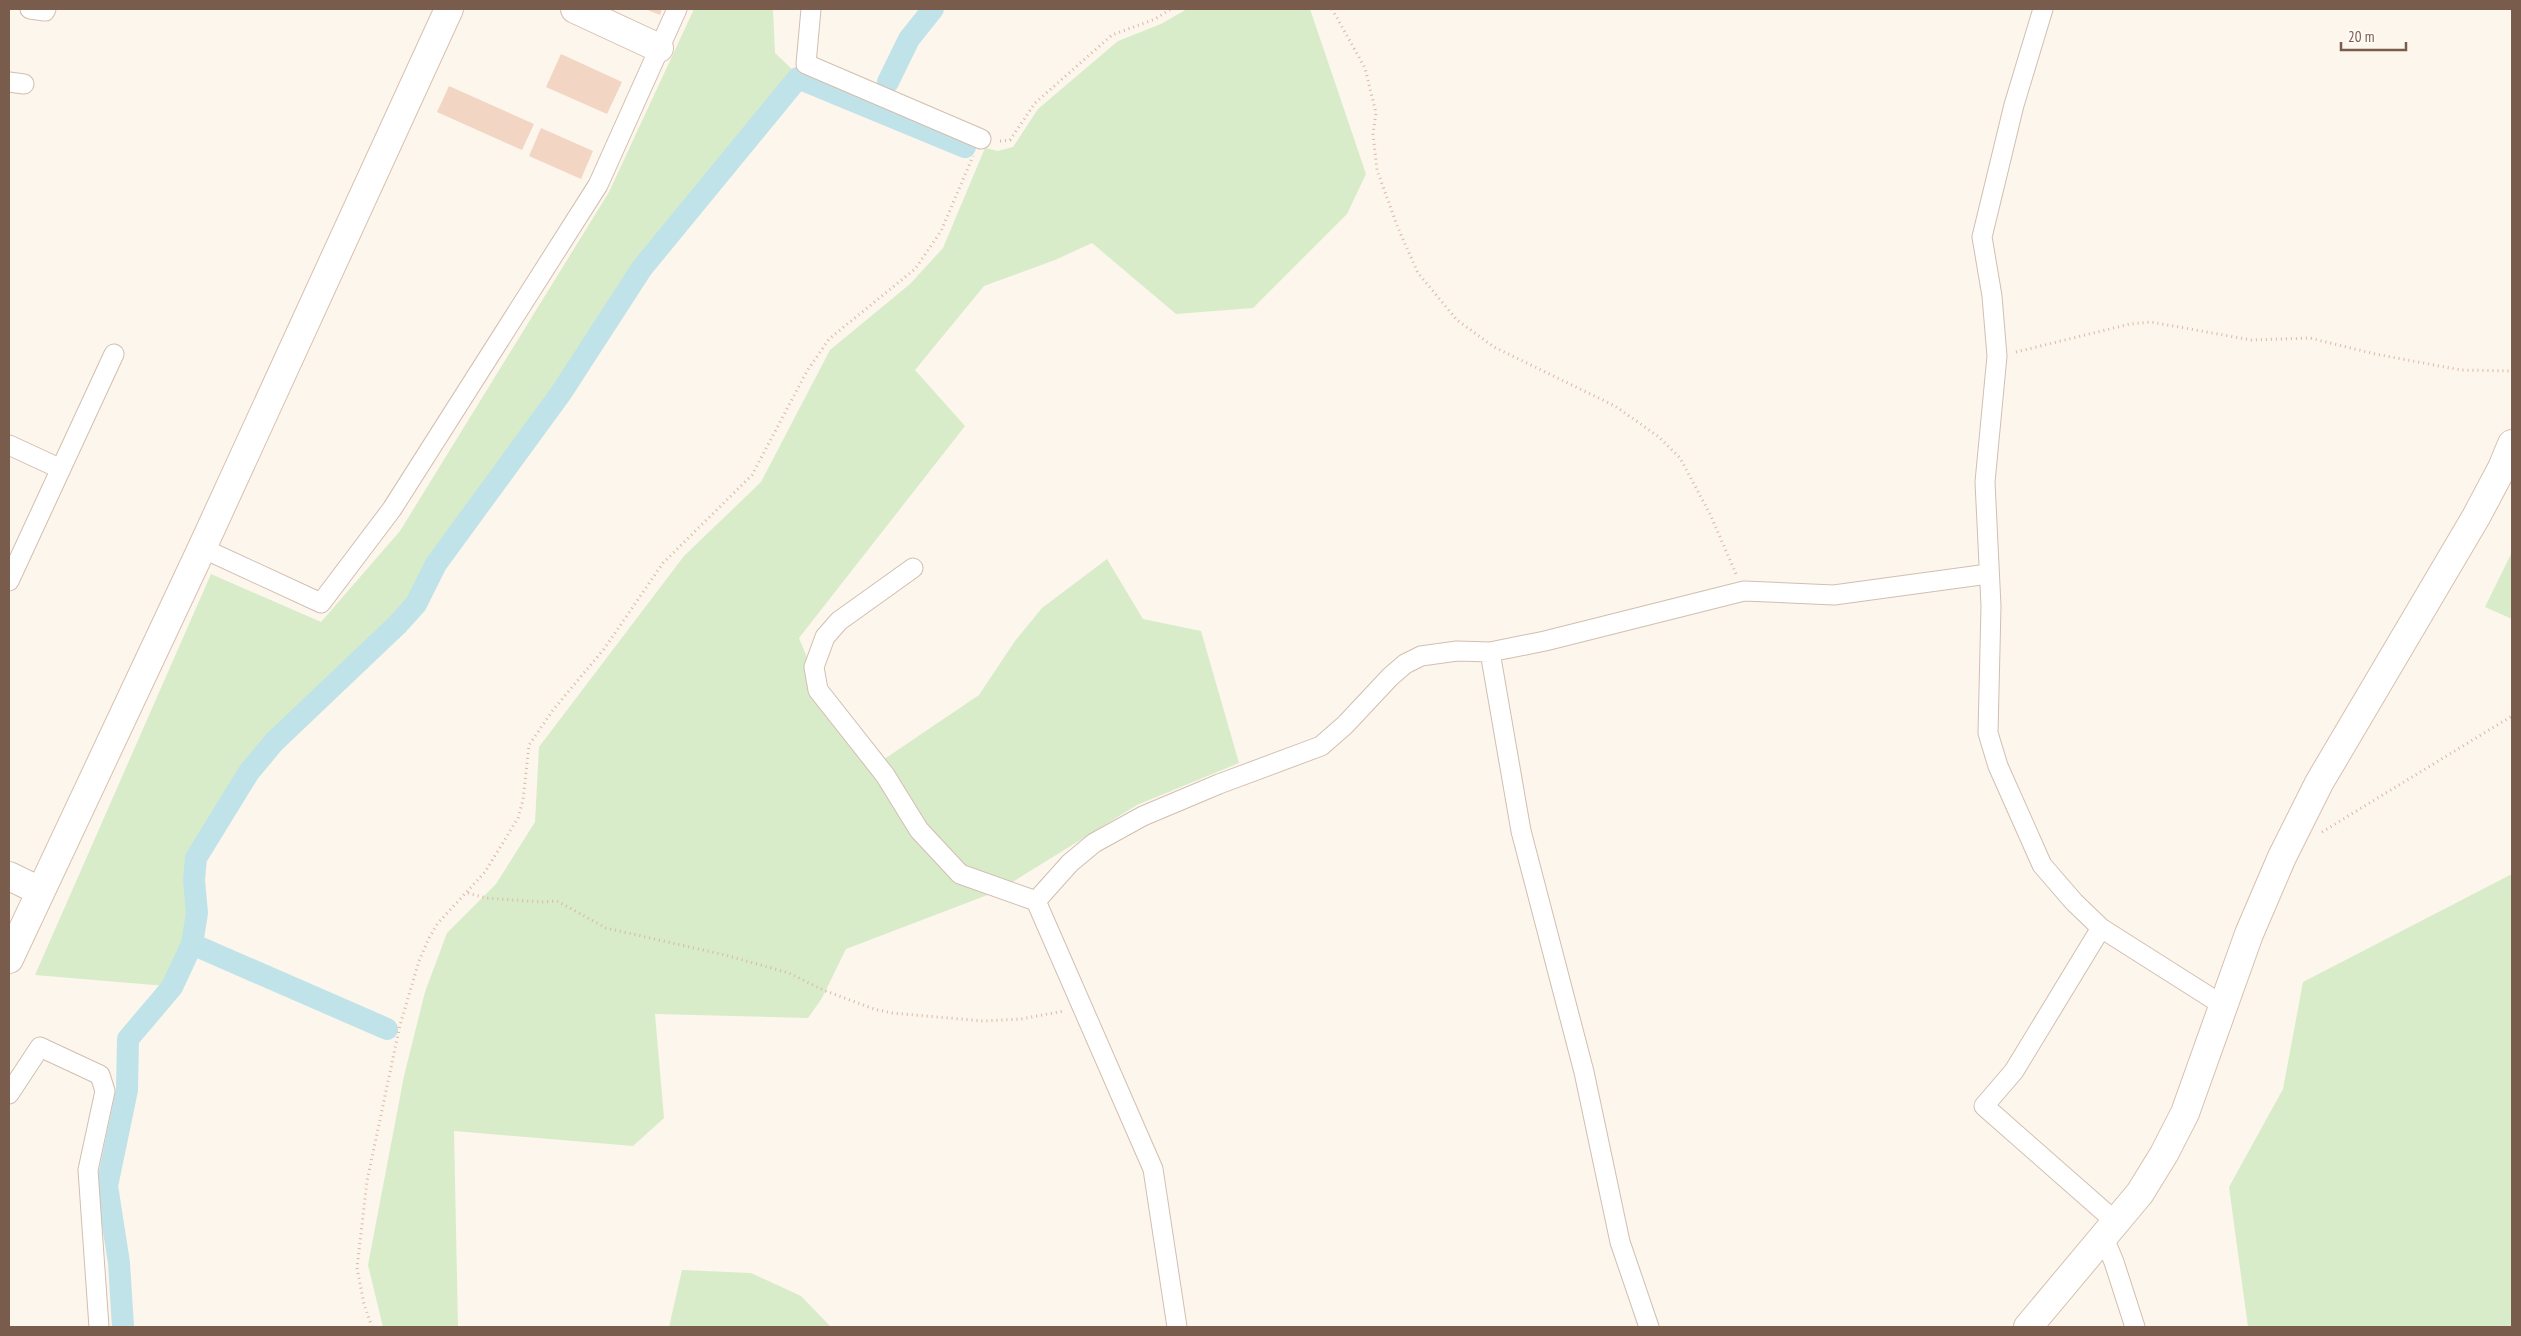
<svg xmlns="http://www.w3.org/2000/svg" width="2521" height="1336" font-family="'PT Sans Narrow',sans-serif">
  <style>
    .green { fill: #d8ecc9 }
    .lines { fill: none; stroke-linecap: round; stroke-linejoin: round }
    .canal { stroke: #bfe3e8; stroke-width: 22 }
    .building { fill: #f3d5c3 }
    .street-casing { stroke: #d1beb0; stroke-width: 21 }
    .secondary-casing { stroke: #d6c0b0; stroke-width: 30 }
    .path { stroke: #d9b8a5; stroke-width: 3; stroke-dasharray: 1 4; stroke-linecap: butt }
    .street { stroke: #fff; stroke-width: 19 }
    .secondary { stroke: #fff; stroke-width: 28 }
  </style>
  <rect width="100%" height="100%" fill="#fdf6ec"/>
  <path class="green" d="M694 9H773L775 53 795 72 637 265 553 394 431 560 394 621 265 741 241 771 189 856 186 881 191 914 185 946 166 986 35 975 211 574 321 622 400 531 609 192Z
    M1187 9H1310L1366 174 1347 214 1253 308 1176 314 1092 243 1055 260 984 286 915 370 965 426 799 638 813 672 874 766 979 695 1015 641 1042 608 1107 559 1143 619 1201 631 1239 763 1137 805 998 891 846 949 822 998 808 1018 655 1014 664 1118 633 1146 454 1131 458 1327H383L368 1265 404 1076 425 992 447 933 496 884 535 822 539 747 684 556 761 482 830 350 910 284 943 248 985 148 998 151 1013 147 1038 109 1118 41 1161 24Z
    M2512 552V619L2485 607Z
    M2512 874V1327H2248L2229 1187 2283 1089 2303 982Z
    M682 1270 751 1273 801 1296 831 1327H669Z"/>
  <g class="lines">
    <path class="canal" d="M888 82 909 39 933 9
      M192 944 387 1029
      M123 1327 119 1263 107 1186 127 1090 128 1039 172 987 192 944 197 913 194 880 196 858 249 772 274 742 397 625 416 604 436 564 561 393 642 268 798 78 965 147"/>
  </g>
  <path class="building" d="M645 9H662L660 15Z
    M561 54 622 82 607 114 546 87Z
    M449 86 534 124 522 150 437 112Z
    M541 128 593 151 581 179 529 156Z"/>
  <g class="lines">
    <g class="street-casing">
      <path id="street" d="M30 9 45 11 46 9
        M811 9 806 64 981 139
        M2043 9 2014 105 1982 237 1992 296 1997 356 1985 482 1991 606 1988 733 1998 766 2042 865 2074 902 2101 928 2224 1006
        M9 82 24 84
        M9 445 61 469
        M202 548 321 603 392 509 598 185 677 9
        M913 568 839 621 825 637 814 667 818 690 885 775 919 830 960 874 1036 901 1153 1169 1177 1327
        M9 581 114 354
        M1490 652 1521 831 1584 1072 1620 1242 1649 1327
        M1036 901 1070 863 1094 843 1143 816 1219 784 1321 746 1345 725 1390 677 1405 664 1421 656 1457 651 1490 652 1545 641 1744 591 1834 595 1988 574
        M2101 928 2014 1071 1984 1106 2117 1223
        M9 1094 40 1047 100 1075 105 1091 88 1170 99 1327
        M2104 1238 2114 1262 2135 1327"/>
    </g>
    <g class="secondary-casing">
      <path id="secondary" d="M575 9 659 48
        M9 876 40 891
        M9 959 202 548 449 9
        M2028 1327 2140 1193 2164 1154 2185 1113 2249 934 2282 857 2319 783 2476 517 2502 468 2512 444"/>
    </g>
    <path class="path" d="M1332 9 1365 68 1376 113 1373 134 1377 170 1398 228 1418 273 1457 320 1494 347 1615 406 1659 437 1680 458 1710 514 1736 574
      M1000 141 1010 140 1035 103 1112 35 1155 19 1171 9
      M2016 352 2130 324 2151 322 2251 340 2310 338 2375 354 2461 370 2512 371
      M2322 832 2512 716
      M468 893 486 898 542 902 557 901 606 928 725 955 789 973 823 990 874 1009 892 1013 983 1021 1021 1019 1064 1011
      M372 1327 364 1304 357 1268 367 1181 400 1025 419 961 429 938 438 923 485 872 518 818 523 800 529 745 553 710 604 649 663 563 752 475 807 371 829 339 915 269 941 231 973 156"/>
    <use href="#street" class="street"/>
    <use href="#secondary" class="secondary"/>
  </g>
  <rect width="2521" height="1336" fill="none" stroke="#7a5c4d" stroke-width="20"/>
  <path d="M2341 42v8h65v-8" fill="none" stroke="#7a5c4d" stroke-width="2.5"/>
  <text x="2348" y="42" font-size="15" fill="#7a5c4d" stroke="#fffaf3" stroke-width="4" paint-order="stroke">20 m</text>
</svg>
